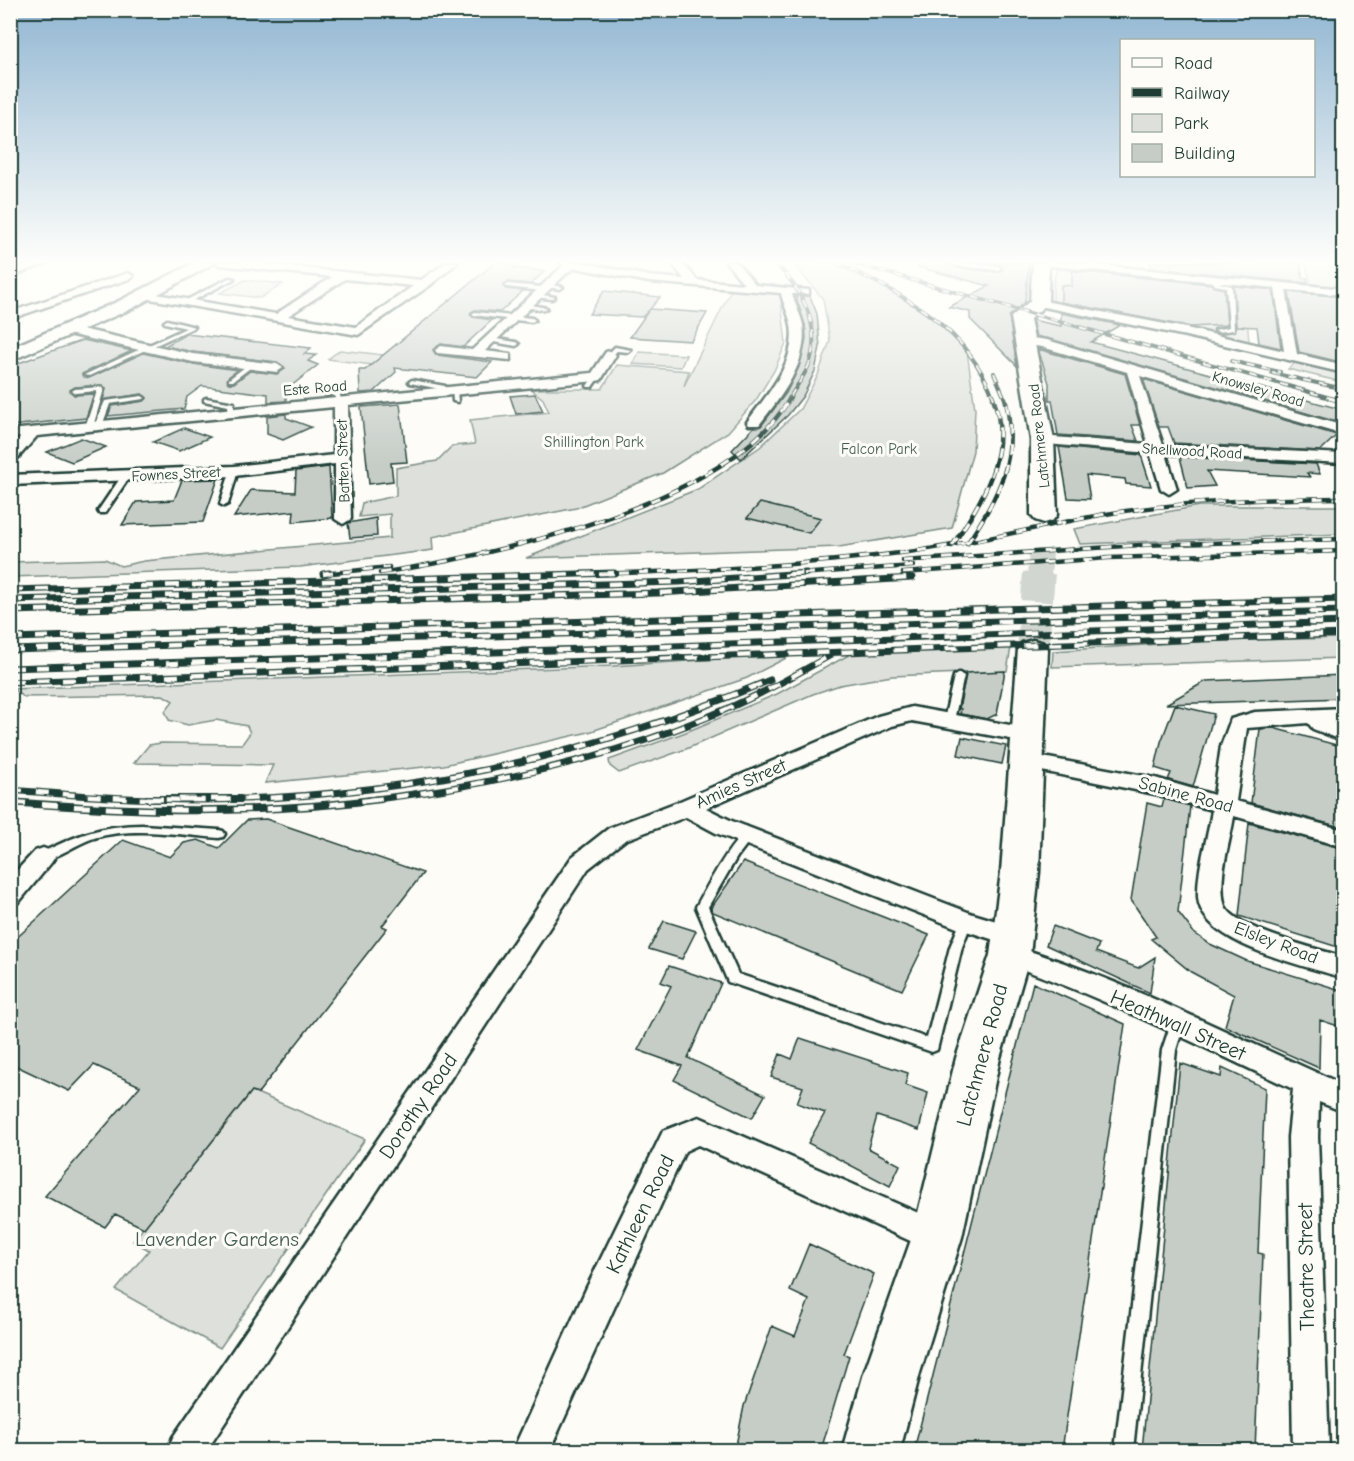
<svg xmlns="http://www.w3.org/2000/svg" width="1354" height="1461" font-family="'Comic Neue',sans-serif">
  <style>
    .green { fill: #dde0db; stroke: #7e8e88; stroke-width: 1.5 }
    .building { fill: #c6cdc7; stroke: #1f3d34; stroke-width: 1.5 }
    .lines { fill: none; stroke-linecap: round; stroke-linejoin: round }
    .trunk-tunnel-far1 { stroke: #d1d6d0; stroke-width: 24; stroke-dasharray: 24 12; stroke-linecap: butt }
    .trunk-tunnel { stroke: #d1d6d0; stroke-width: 32; stroke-dasharray: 32 16; stroke-linecap: butt }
    .service-casing { stroke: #1f3d34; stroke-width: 5 }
    .minor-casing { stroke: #1f3d34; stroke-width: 5 }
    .primary-casing { stroke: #1f3d34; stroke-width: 5 }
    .trunk-casing { stroke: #1f3d34; stroke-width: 5 }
    .service { fill: #fdfcf7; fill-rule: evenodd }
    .minor { fill: #fdfcf7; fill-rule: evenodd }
    .primary { fill: #fdfcf7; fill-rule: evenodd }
    .trunk { fill: #fdfcf7; fill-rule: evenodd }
    .rail-far3-casing { stroke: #1f3d34; stroke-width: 4 }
    .rail-far2-casing { stroke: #1f3d34; stroke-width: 4.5 }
    .rail-far1-casing { stroke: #1f3d34; stroke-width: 7 }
    .rail-casing { stroke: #1f3d34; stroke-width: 8 }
    .rail-far3 { stroke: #fdfcf7; stroke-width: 2; stroke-dasharray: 8; stroke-linecap: butt }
    .rail-far2 { stroke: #fdfcf7; stroke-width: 3; stroke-dasharray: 10; stroke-linecap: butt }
    .rail-far1 { stroke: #fdfcf7; stroke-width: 4.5; stroke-dasharray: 13; stroke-linecap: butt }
    .rail { stroke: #fdfcf7; stroke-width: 5; stroke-dasharray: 16; stroke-linecap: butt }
    .labels { text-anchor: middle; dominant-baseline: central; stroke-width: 6; stroke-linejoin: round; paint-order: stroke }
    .far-street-label { font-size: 15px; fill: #1f3d34; stroke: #fdfcf7 }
    .far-park-label { font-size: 15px; fill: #455e55; stroke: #fdfcf7 }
    .street-label { font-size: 18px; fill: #1f3d34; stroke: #fdfcf7 }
    .near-street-label { font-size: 21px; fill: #1f3d34; stroke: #fdfcf7 }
    .near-park-label { font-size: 21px; fill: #455e55; stroke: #fdfcf7 }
  </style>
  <rect width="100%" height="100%" fill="#fdfcf7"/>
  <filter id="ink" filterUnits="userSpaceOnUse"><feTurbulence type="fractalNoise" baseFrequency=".0167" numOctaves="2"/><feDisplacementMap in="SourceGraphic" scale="12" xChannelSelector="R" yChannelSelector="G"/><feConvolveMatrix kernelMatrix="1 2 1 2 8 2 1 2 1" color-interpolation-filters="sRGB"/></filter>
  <g filter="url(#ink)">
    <path class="green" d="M792 262H829L887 288 931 317 967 351 975 409 973 451 952 528 839 547 526 558 698 489 760 447 800 409 818 375 830 341 823 299Z
      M1305 262H1343V289L1311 285Z
      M1057 267 1244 285 1249 342 1186 328V320L1153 315V321L1053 301V284Z
      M245 280 283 284 260 298 220 293Z
      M731 290 780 294 786 343 774 371 756 400 728 432 663 473 576 508 432 537 433 550 300 567 11 577V562L105 559 121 566 144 561 390 538V514L359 517 362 503 396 496V468L437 461 452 446 475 444 470 420 549 412 543 399 531 389H602L617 365 689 371 684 386Z
      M340 350 384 355 372 365 328 359Z
      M639 352 686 355 681 367 633 364Z
      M1296 362 1343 373V379L1342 382 1288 369Z
      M1199 506H1343V534L1080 544 1074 529Z
      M1343 638V658L1052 667 1053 651 1206 641Z
      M1011 647 1007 671 892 676 840 685 813 694 686 749 619 773 610 766 609 760 686 732 777 694 856 651Z
      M794 654 747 678 589 732 444 765 265 783 273 765 134 763 149 745 161 743 242 744 250 733 247 726 216 720 188 725 169 720 165 711 173 701 163 695 24 697 12 689 613 666Z
      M252 1091 365 1139 220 1348 116 1290 149 1250 133 1241Z"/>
    <path class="building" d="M496 262H522L514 268 545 271 531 284 508 282 504 284 506 289 523 291 500 312 475 310 471 312 473 317 492 320 463 347 441 344 433 350 437 355 492 362 477 377 395 368 396 372 374 392 360 393 359 370H365Z
      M919 262H949L958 268 998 272 1003 269 999 264 972 262 1029 263 1025 302 1009 317 1017 366 970 319V312L949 307 989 286 918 267Z
      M1150 262H1300L1303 278H1307L1308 283 1152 268Z
      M1072 271 1211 284 1214 287 1224 289 1227 325 1190 327 1061 302V285L1072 286Z
      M1234 286 1273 290 1281 348 1259 343 1257 327 1236 326Z
      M604 291 660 297 650 309 707 313 691 341 630 337 649 310 642 317 589 314Z
      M1289 292 1344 297V363L1299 352Z
      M796 296H810L817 314 820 347 815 371 803 396 788 415 741 459 732 450 754 427 761 426 786 393 799 367 806 339 805 325Z
      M1061 313 1120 325 1091 342 1344 410V424L1036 336 1032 320 1061 326Z
      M186 334 311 348 304 354 316 355 308 361 318 365 286 390V401L268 402V394L202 386 187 397 184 409 108 416 112 406 144 401 147 398 142 394 103 400 106 388 102 385 75 387 70 390 74 395 94 394 86 418 10 426V366L83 340 132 351 82 374 89 378 143 353 193 364 238 370 228 377 229 383H234L250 371 277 374 285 369 277 362 193 352 165 346Z
      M1038 349 1125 374 1140 425H1132L1138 441 1058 435 1052 400H1049V383Z
      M1143 379 1337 435 1320 451 1174 443 1168 427H1159Z
      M535 394 543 411 516 414 510 396Z
      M400 404 407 462 391 463 393 481 369 484 361 407Z
      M286 414V418L311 427 283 440 267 434V416Z
      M184 428 210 437 179 451 153 442Z
      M81 438 106 447 72 462 47 452Z
      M1059 447 1141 455 1151 486 1126 484 1125 479 1086 475 1090 499 1068 498Z
      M1180 457 1316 464 1320 474 1307 473 1310 477 1207 471 1215 486 1188 488Z
      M329 467 332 518 293 522 294 511 234 517 251 490 295 492 296 471Z
      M218 479 203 522 122 525 136 502 174 500 182 480Z
      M760 503 821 518 809 533 747 518Z
      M376 518 377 536 350 538 348 523Z
      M1005 671 997 714 987 719 960 714 961 709H959L966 673Z
      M1344 675V698L1166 704 1206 681Z
      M1175 705 1214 714 1193 787 1168 780 1171 773 1155 768 1161 742Z
      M1273 728 1344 747V828L1251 803 1260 729Z
      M962 737 1006 746 1002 764 958 755Z
      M1164 799 1190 806 1178 912 1194 933 1210 944 1247 961 1344 991V1028L1320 1020 1319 1068 1225 1026 1234 995 1191 972 1151 939 1156 937 1131 900 1147 803 1162 807Z
      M266 819 423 873 382 926 387 928 258 1093 252 1091 144 1228 115 1214 105 1227 45 1196 140 1086 94 1065 69 1091 10 1063V944L123 840 170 857 184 843 198 840 219 848 247 820Z
      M1249 823 1344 849 1338 915 1342 916 1341 927 1344 928V949L1239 916Z
      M743 862 929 935 902 990 713 912 711 908Z
      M664 921 696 931 682 959 649 949Z
      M1053 926 1099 944 1096 952 1138 968 1155 957 1150 993 1046 945Z
      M669 966 721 983 688 1058 765 1095 752 1118 674 1080 682 1066 638 1050 671 986 661 982Z
      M1033 983 1125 1024 1062 1450H914Z
      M800 1038 908 1073 905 1085 928 1093 919 1130 877 1116 868 1148 900 1165 890 1186 808 1143 825 1113 797 1103 803 1087 771 1077 780 1054 792 1059Z
      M1180 1063 1221 1077 1222 1068 1265 1088 1258 1253 1263 1254 1255 1450H1142Z
      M809 1244 874 1274 844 1354 849 1356 821 1450H735L744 1406 772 1326 795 1336 809 1300 790 1291Z"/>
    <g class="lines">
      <path class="trunk-tunnel-far1" d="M1039 575 1042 542"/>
      <path class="trunk-tunnel" d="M1033 649 1039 573"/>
      <g class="service-casing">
        <path id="service" d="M951 262 998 266 1001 268 998 270 958 266Z
          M1215 277 1218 279 1219 283 1232 286 1234 330 1218 332 1215 330 1229 327 1226 287 1214 285 1212 279Z
          M229 278 234 279 188 303 183 302Z
          M508 284 542 287 545 289 542 291 506 287 505 286Z
          M546 284 563 287 560 289 544 287 543 286Z
          M536 294 555 297 552 299 534 297V295Z
          M526 304 547 308 544 310 524 307 523 306Z
          M475 312 532 318 535 320 532 322 473 315 472 314Z
          M167 320 195 327 89 376 84 375 186 328 165 323 164 322Z
          M490 338 516 342 519 344 516 346 488 341V339Z
          M615 347 631 350 628 352 617 351 612 356H608V354Z
          M249 364 254 365 233 381H229V379Z
          M594 376 599 377 592 387H588L587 386Z
          M412 380 445 386 447 392 444 394 442 393 440 389 410 383 409 382Z
          M101 387 104 389 93 427 86 429 85 427 97 391 75 393 72 391 75 389Z
          M319 389 340 394 341 402 336 403 335 396 317 392V390Z
          M452 389 457 390 458 402 453 401Z
          M142 396 145 398 144 399 110 404 102 426 98 428 94 426 105 401Z
          M206 398 234 403V412L229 413 228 406 204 401V399Z
          M231 469 238 471 228 504 224 506 220 504Z
          M123 474 130 476 105 513H99L98 511Z
          M959 673 964 676 954 720 949 723 944 720 954 676Z
          M142 825 219 830 223 831 225 834 223 837 219 838C179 835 133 826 94 838 76 844 61 856 43 861L39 860 37 857 39 854C75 836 101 825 142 825Z
          M747 832 751 833 753 836 737 857 708 907 738 974 927 1038 950 947 962 918 966 916 970 918 972 921 962 947 937 1050 932 1052 728 982 696 907C704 892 733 837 747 832Z
          M1177 1018 1182 1020 1184 1024 1176 1050 1133 1450H1115L1162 1050 1172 1020Z"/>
      </g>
      <g class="minor-casing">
        <path id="minor" d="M35 262H49L10 277V270Z
          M215 262H245L421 280 447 262H458L429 286 358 335 144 298 138 295 144 292 276 314 332 277 220 265ZM345 279 413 286 356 327 288 316Z
          M560 262H579L649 276 684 279 671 262H681L697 280 744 284 726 262H736L756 285 809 290V294H792C795 305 801 315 803 325 809 363 780 398 759 425H749L747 422C767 394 797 363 791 325 789 314 783 304 781 293L649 282 576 268 569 271 485 351 510 354V360L437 353 435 350 441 346 472 350 564 265Z
          M1036 262H1069L1344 289V295L1286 290 1297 354 1344 365V373L1186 336 1039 306 1033 303 1039 300 1186 328 1284 351 1275 288 1041 265Z
          M128 273 133 276 132 278 10 319V312Z
          M68 326 193 354 277 364 283 368 277 372 193 362 64 333 62 330Z
          M1025 337 1047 340 1344 426V435L1140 376 1163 445 1344 454V463L1166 454 1177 489 1169 494 1161 489 1150 453 1035 443 1033 440 1040 436 1148 444 1127 372 1042 347 1021 344V338Z
          M610 351 616 355 601 380 596 381 348 405 351 519 343 524 335 519V464L234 476 10 485V475L234 466 334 455V407L37 436 15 461 10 462V448L20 437 10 438V430L592 373 606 352Z
          M912 707 1026 728 1033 730 1037 735 1033 740 1026 742 912 721 892 726 706 808 732 821 973 914 1023 929 1027 936 1023 943 1014 946C1127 981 1235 1037 1344 1085V1112L1319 1102 1318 1137 1329 1450H1293L1288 1137 1293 1089C1197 1045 1101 995 1001 962L997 955 1001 948 1010 945 957 928 716 833 686 817 625 840 588 869 207 1450H168L173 1437 572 857 609 828 680 801 878 716Z
          M1344 708V722H1334L1344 726V741L1313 729 1308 723 1247 728 1236 801 1344 830V847L1234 816C1230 844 1218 875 1224 903 1230 929 1319 949 1344 957V978C1304 965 1201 945 1198 897 1197 868 1208 838 1212 810L1155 794 1027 768 1019 766 1016 761 1019 756 1027 754 1155 778 1214 795 1221 746 1231 719 1255 712Z
          M43 848 51 851 55 857 51 863 19 902 10 904V878L35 851Z
          M699 1117 948 1226 953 1237 948 1248 937 1253 926 1248 698 1145 685 1151 550 1450H513L587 1287 663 1131Z"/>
      </g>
      <g class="primary-casing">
        <path id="primary" d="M196 262H216L131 309 10 361V348L119 301Z"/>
      </g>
      <g class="trunk-casing">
        <path id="trunk" d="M1033 262H1049L1048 303 1030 319 1054 440 1057 515 1053 520 1044 523 1035 520 1031 515V440L1011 317 1030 301Z
          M1033 640 1044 643 1048 649 1039 872 1030 955 1000 1058 962 1237 920 1373 900 1450H842L864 1373 912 1237 956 1058 990 955 1001 872 1018 649 1022 643Z"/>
      </g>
      <use href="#service" class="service"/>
      <use href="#minor" class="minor"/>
      <use href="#primary" class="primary"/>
      <use href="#trunk" class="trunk"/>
      <g class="rail-far3-casing">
        <path id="rail-far3" d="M774 262C801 288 824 328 808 367 803 378 795 388 789 399
          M836 262C902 294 967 326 994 399
          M849 262 1334 399
          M1231 361 1280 372
          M994 373 1005 399
          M1272 373 1344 389"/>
      </g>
      <g class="rail-far2-casing">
        <path id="rail-far2" d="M1329 398 1344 402
          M967 544C999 495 1020 457 1005 398
          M952 546C981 502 1014 452 993 398
          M903 561 1140 545 1344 539
          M380 573C494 555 729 505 790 398
          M903 573 1108 558 1344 551
          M323 574 389 567
          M559 575C676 572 792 567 908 552 972 544 1036 527 1100 515 1181 501 1262 499 1344 498
          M784 575 913 566"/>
      </g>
      <g class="rail-far1-casing">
        <path id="rail-far1" d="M323 574 329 573
          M10 590 614 573
          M10 600 679 582 806 573
          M10 611 658 593 912 578
          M10 638 1344 599
          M10 650 1344 611
          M10 668C455 656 899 636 1344 622
          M10 682 1344 634
          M10 790C73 795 137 800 201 800 403 798 584 758 770 680
          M369 800C502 784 638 753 759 694 783 682 807 668 831 655"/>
      </g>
      <g class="rail-casing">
        <path id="rail" d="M147 799H240
          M10 802C136 812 255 815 381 799"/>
      </g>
      <use href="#rail-far3" class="rail-far3"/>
      <use href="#rail-far2" class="rail-far2"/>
      <use href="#rail-far1" class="rail-far1"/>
      <use href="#rail" class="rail"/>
    </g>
  </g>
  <linearGradient id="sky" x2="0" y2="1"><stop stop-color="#91b6d2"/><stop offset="0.56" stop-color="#fefefb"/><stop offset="1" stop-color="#fefefb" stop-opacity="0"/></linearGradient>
  <rect width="1354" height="466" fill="url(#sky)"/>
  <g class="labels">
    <g class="far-street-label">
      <text transform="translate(315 388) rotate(-5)">Este Road</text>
      <text transform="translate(1258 389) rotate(16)">Knowsley Road</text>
      <text transform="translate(1039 436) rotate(-96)">Latchmere Road</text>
      <text transform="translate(1192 451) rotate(3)">Shellwood Road</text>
      <text transform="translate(343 461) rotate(-92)">Batten Street</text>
      <text transform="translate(176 474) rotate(-3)">Fownes Street</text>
    </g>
    <g class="far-park-label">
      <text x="594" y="442">Shillington Park</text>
      <text x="879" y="449">Falcon Park</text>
    </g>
    <g class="street-label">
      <text transform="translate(741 784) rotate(-24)">Amies Street</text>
      <text transform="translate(1186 795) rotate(15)">Sabine Road</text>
      <text transform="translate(1276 943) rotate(21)">Elsley Road</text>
    </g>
    <g class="near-street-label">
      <text transform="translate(1178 1025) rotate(24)">Heathwall Street</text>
      <text transform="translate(982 1055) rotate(-75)">Latchmere Road</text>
      <text transform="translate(418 1106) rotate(-56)">Dorothy Road</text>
      <text transform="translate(640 1214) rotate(-64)">Kathleen Road</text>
      <text transform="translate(1306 1267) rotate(-91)">Theatre Street</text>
    </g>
    <g class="near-park-label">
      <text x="217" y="1239">Lavender Gardens</text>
    </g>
  </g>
  <rect width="1354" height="1461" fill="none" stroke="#fdfcf7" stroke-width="36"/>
  <rect x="18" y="18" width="1318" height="1425" fill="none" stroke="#1f3d34" stroke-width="2" filter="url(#ink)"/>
  <rect x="1120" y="39" width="195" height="138" fill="#fdfcf7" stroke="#a4b0a9" stroke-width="1.5"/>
  <rect x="1132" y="58" width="30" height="9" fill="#fdfcf7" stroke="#a4b0a9" stroke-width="1.5"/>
  <text x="1174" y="69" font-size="18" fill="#1f3d34">Road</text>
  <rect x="1132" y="88" width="30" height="9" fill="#1f3d34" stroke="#a4b0a9" stroke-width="1.5"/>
  <text x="1174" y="99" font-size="18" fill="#1f3d34">Railway</text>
  <rect x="1132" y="114" width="30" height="18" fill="#dde0db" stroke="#a4b0a9" stroke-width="1.5"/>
  <text x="1174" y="129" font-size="18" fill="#1f3d34">Park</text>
  <rect x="1132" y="144" width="30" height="18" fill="#c6cdc7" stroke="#a4b0a9" stroke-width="1.5"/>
  <text x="1174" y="159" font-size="18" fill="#1f3d34">Building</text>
</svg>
